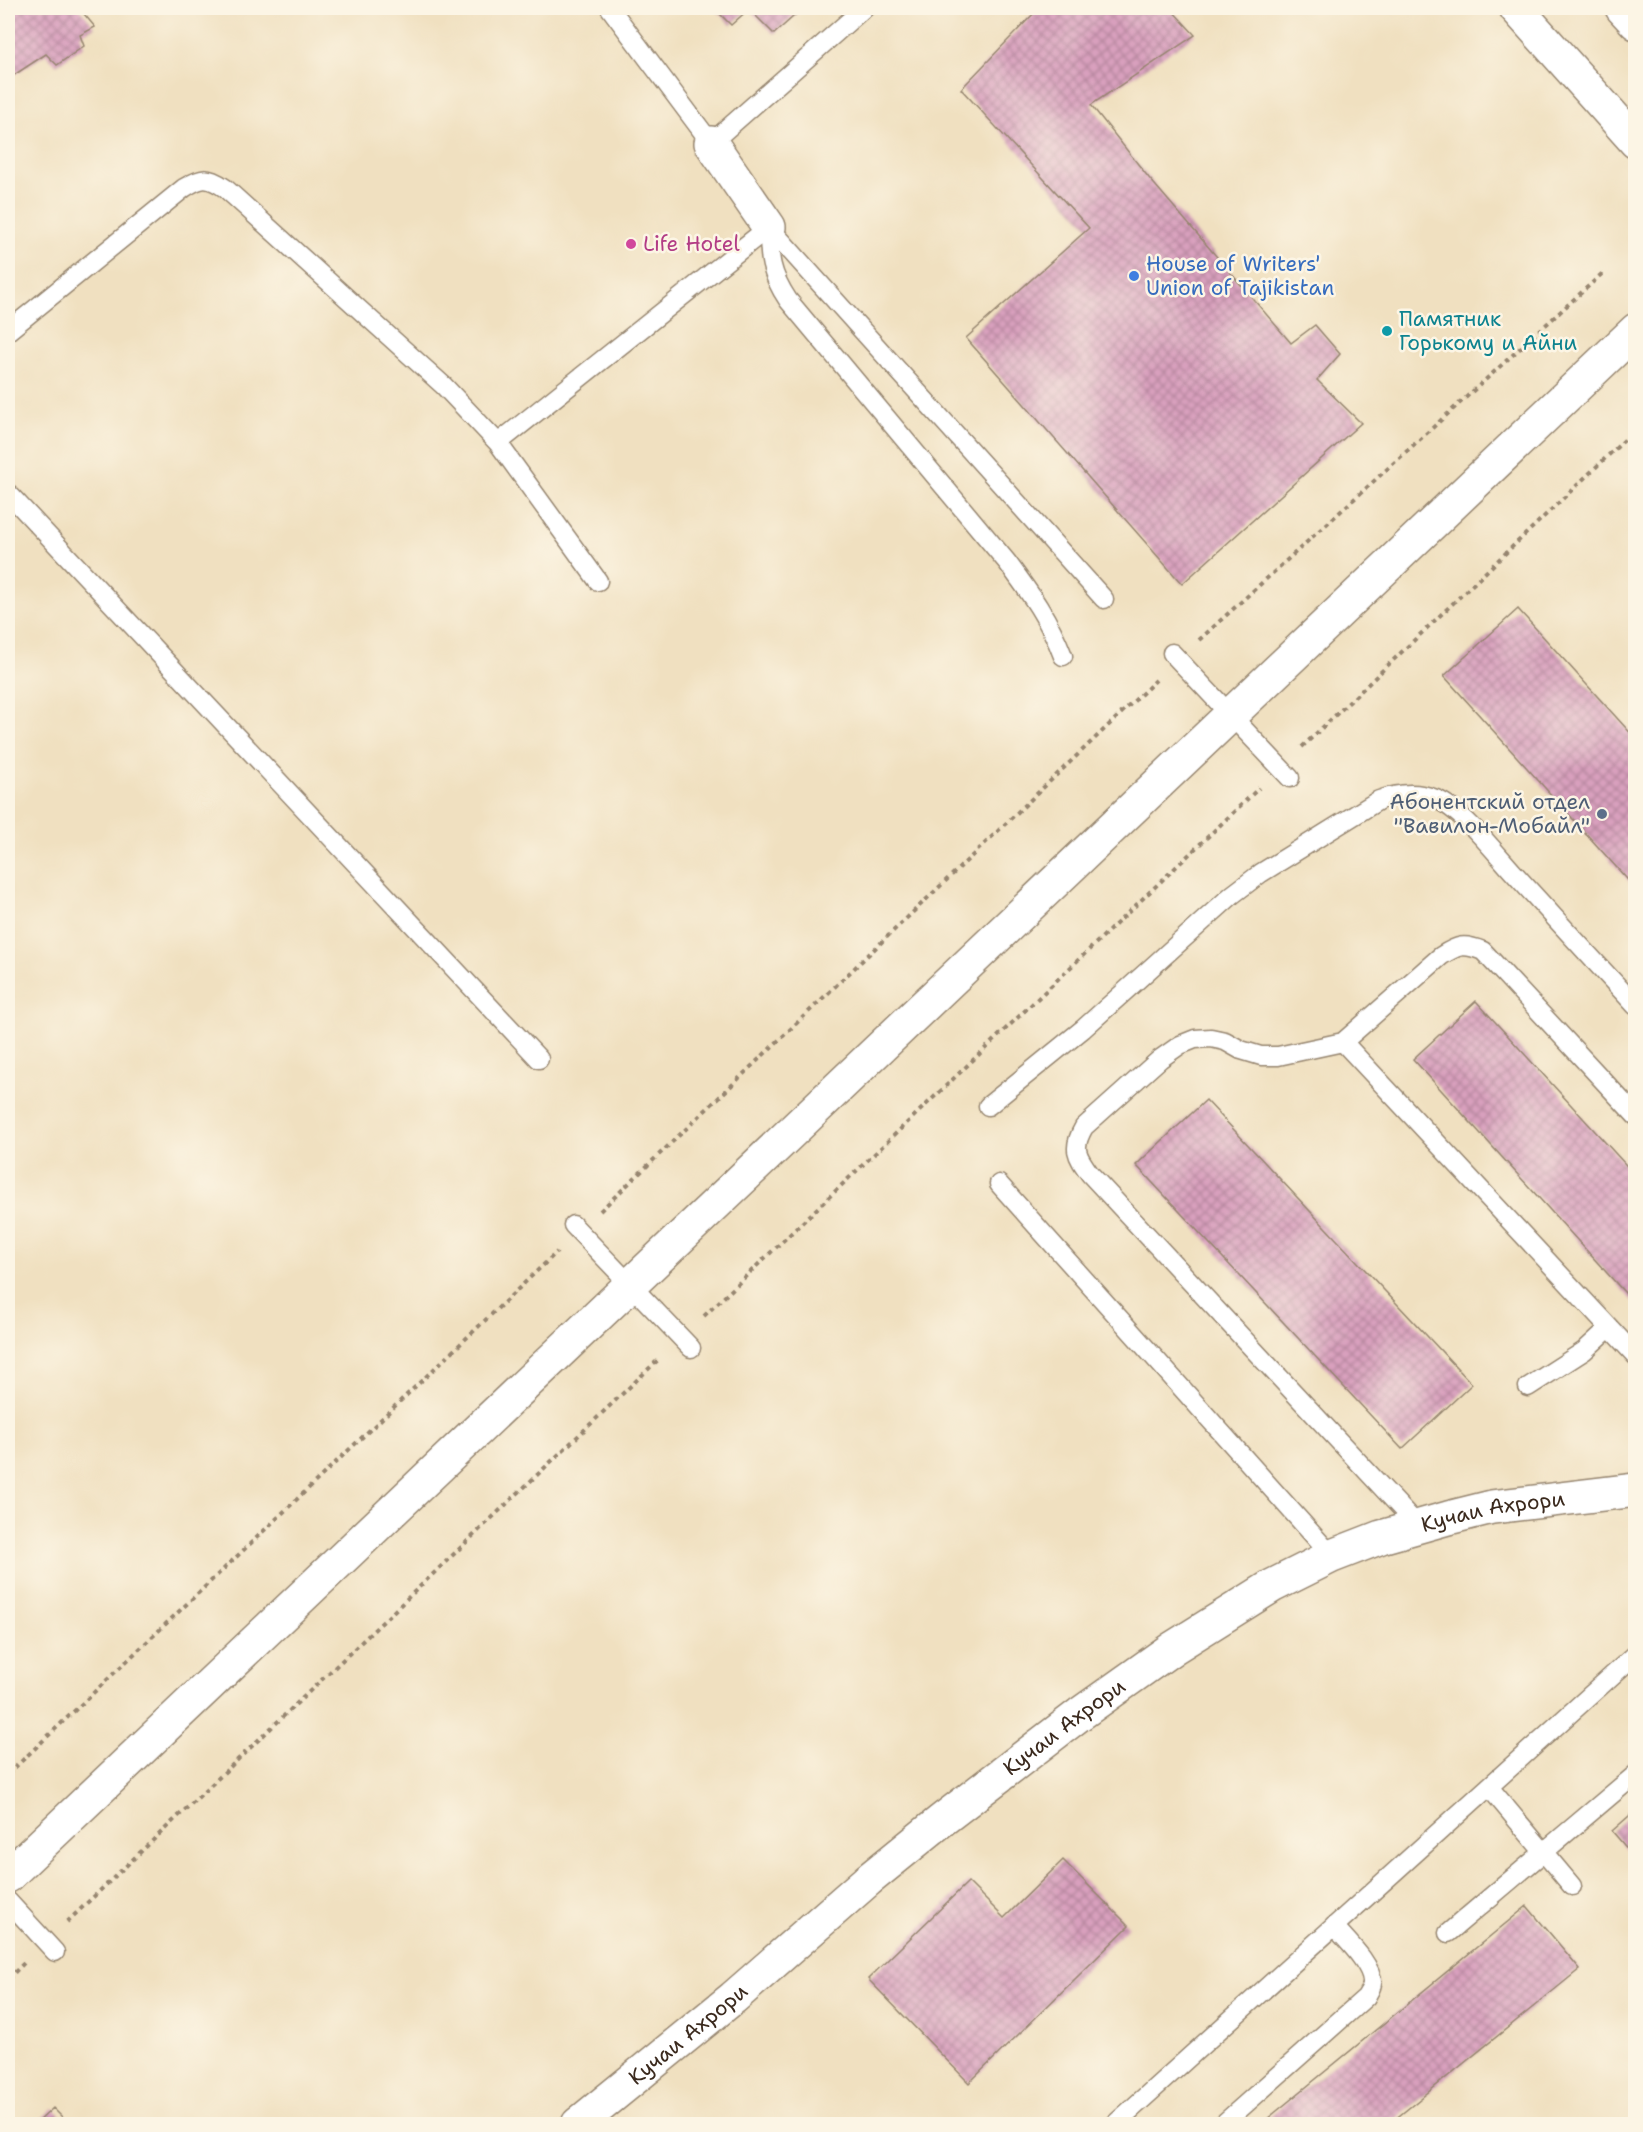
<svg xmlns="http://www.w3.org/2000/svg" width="1643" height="2132" font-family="'Shantell Sans',sans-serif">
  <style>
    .building { fill: url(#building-cross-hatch) }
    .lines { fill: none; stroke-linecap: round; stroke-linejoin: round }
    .lane-casing { stroke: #96856f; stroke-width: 21 }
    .street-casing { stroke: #96856f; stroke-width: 36 }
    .highway-casing { stroke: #96856f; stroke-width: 36 }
    .path { stroke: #96856f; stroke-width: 4; stroke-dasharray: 4.5 4.5; stroke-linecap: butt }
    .lane { stroke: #fff; stroke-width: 18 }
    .street { stroke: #fff; stroke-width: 33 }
    .highway { stroke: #fff; stroke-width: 33 }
    .hotel-dot { fill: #d1479c; stroke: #fcf5e5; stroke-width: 2 }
    .shop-dot { fill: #3f7fe0; stroke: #fcf5e5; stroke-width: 2 }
    .culture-dot { fill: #0f9aa8; stroke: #fcf5e5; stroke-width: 2 }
    .service-dot { fill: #5c6f8a; stroke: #fcf5e5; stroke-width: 2 }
    .labels { text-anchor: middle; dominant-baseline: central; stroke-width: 5; stroke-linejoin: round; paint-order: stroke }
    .hotel-label { font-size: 21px; fill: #b23c85; stroke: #fcf5e5; text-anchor: start }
    .shop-label { font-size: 21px; fill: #366cbe; stroke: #fcf5e5; text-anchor: start }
    .culture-label { font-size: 21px; fill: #0d838f; stroke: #fcf5e5; text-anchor: start }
    .service-label { font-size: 21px; fill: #4e5e75; stroke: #fcf5e5; text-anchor: end }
    .street-label { font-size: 21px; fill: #3b2a1e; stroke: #fcf5e5 }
  </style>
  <defs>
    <pattern id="building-cross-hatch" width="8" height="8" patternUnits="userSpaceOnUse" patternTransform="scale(1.5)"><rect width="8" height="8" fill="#d9a0be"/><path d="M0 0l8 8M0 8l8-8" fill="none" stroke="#b1839a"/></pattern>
  </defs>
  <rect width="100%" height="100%" fill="#fcf5e5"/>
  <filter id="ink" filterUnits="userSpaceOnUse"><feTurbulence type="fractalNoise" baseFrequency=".0167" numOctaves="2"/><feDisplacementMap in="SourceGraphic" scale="12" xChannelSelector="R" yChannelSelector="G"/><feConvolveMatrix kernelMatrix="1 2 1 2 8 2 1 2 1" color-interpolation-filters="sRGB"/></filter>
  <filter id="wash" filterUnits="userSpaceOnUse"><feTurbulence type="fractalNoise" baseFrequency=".008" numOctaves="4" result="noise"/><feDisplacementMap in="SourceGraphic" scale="24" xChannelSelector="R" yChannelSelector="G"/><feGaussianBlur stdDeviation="1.35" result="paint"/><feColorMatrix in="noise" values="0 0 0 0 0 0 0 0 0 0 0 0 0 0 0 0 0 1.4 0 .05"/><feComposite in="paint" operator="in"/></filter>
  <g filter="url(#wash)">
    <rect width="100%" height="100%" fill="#f0e0c0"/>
    <g id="blocks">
      <path class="building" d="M8 8H79L95 27 80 35 84 46 57 65 46 54 8 79Z
        M714 8H803L774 34 749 9 731 25Z
        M1039 8H1170L1195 35 1091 105 1149 178 1291 343 1315 325 1340 354 1317 380 1361 423 1182 584 966 338 1089 228 961 89Z
        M1518 609 1636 739V889L1444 676Z
        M1476 1001 1636 1176V1305L1413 1059Z
        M1206 1100 1472 1384 1402 1449 1136 1165Z
        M1636 1810V1859L1612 1831Z
        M1063 1860 1129 1926 969 2083 868 1979 968 1882 1004 1918Z
        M1527 1906 1580 1969 1389 2124H1261Z
        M53 2108 69 2124H36Z"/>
    </g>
  </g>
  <g filter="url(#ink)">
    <use href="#blocks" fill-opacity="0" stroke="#96856f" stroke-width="1.5"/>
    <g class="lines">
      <g class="lane-casing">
        <path id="lane" d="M610 8 711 143 864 8
          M8 331 184 188C202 177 207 176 225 188L444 386 498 443 598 581
          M498 443 769 227
          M8 493 539 1059
          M1172 653 1290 778
          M1063 656C1049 619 1030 593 1007 562L788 300C770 273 769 258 769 227L1104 599
          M1343 1042 1636 1356
          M988 1106 1083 1029 1232 895 1261 873 1379 800C1398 793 1417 791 1436 799 1461 809 1494 851 1512 871 1553 916 1594 961 1636 1006
          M999 1184 1332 1556
          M573 1225 691 1348
          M1528 1387 1584 1351 1609 1328
          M1418 1526 1090 1174C1076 1155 1072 1148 1084 1127L1160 1059 1180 1045 1195 1039 1211 1038 1225 1041 1241 1050 1261 1056H1278L1343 1042 1441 956C1458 945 1464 943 1483 951L1636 1116
          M1489 1787 1572 1886
          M8 1901 55 1952
          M1448 1933 1636 1774
          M1115 2124 1636 1654
          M1223 2124 1366 1997C1368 1993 1372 1988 1372 1983 1373 1965 1346 1940 1334 1926"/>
      </g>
      <g class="street-casing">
        <g id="street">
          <path d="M711 143 769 227"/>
          <path d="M8 1876 1636 330"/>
          <path id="s1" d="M578 2124 733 1998 868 1880 942 1820 1080 1714 1173 1648 1272 1586 1332 1556 1381 1537 1448 1518 1492 1507 1636 1490"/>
        </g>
      </g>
      <g class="highway-casing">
        <path id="highway" d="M1516 8 1636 142
          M1622 8 1636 23"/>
      </g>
      <path class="path" d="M1199 640 1604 272
        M1302 747 1636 429
        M600 1211 1156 680
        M704 1316 1259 788
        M8 1774 557 1252
        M67 1922 659 1359
        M8 1979 25 1962"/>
      <use href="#lane" class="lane"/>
      <use href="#street" class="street"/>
      <use href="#highway" class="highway"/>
    </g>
  </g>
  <circle class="hotel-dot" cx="631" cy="244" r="6"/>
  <circle class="shop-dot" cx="1134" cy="276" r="6"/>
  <circle class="culture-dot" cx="1387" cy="331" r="6"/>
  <circle class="service-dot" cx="1602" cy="814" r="6"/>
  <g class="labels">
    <g class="hotel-label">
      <text x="643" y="244">Life Hotel</text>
    </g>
    <g class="shop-label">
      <text x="1146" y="264">House of Writers'<tspan x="1146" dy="24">Union of Tajikistan</tspan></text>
    </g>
    <g class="culture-label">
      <text x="1399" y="319">Памятник<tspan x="1399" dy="24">Горькому и Айни</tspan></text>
    </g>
    <g class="service-label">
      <text x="1590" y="802">Абонентский отдел<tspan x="1590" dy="24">"Вавилон-Мобайл"</tspan></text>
    </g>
    <g class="street-label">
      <text stroke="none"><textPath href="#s1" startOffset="1114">Кучаи Ахрори</textPath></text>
      <text stroke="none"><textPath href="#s1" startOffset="628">Кучаи Ахрори</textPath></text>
      <text stroke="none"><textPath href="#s1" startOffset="142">Кучаи Ахрори</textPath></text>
    </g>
  </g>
  <rect width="1643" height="2132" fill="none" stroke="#fcf5e5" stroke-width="30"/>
</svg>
